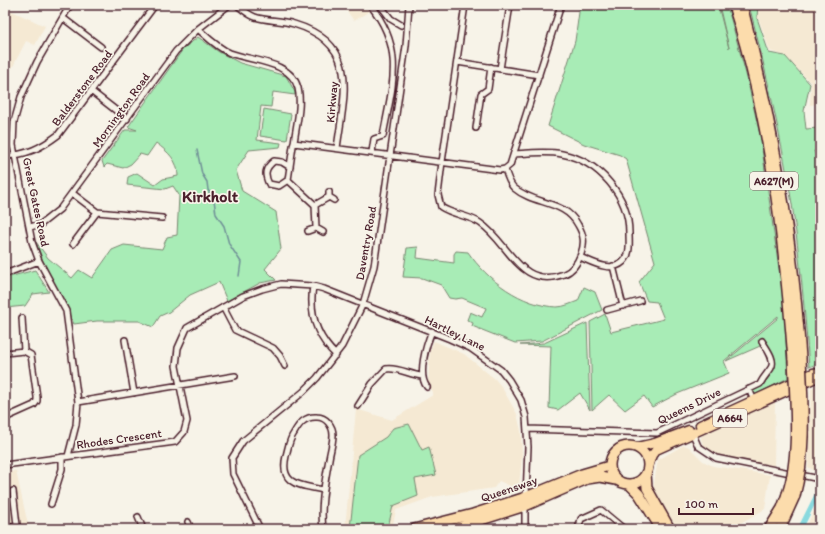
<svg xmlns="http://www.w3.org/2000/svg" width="825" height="534" font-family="Itim,sans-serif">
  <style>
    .built { fill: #f5e9d3 }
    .green { fill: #a8ecb6; stroke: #798670 }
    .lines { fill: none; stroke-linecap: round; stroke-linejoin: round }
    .stream { stroke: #6f8f96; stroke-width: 1.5 }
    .canal { stroke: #88d9de; stroke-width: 5 }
    .street-casing { stroke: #4a1f2b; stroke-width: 8 }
    .primary-casing { stroke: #4a1f2b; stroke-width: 11 }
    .highway-casing { stroke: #4a1f2b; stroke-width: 12 }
    .street { stroke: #f7f3e8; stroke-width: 5 }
    .primary { stroke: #fcdcac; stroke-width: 8 }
    .highway { stroke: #fcdcac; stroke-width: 9 }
    .highway-bridge-casing { stroke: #4a1f2b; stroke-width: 12; stroke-linecap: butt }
    .highway-bridge { stroke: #fcdcac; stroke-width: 9 }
    .labels { text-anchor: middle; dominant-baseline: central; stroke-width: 3.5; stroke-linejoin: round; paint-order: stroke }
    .shield { fill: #f7f3e8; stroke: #7e5f64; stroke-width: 1 }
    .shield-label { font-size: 11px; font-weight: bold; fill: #4a1f2b }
    .street-label { font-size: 12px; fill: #4a1f2b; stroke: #f7f3e8 }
    .district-label { font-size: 16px; font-weight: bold; fill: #4a1f2b; stroke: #f7f3e8 }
  </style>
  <rect width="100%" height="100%" fill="#f7f3e8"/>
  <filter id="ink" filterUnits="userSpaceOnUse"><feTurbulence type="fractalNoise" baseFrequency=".025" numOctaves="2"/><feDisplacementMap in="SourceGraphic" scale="8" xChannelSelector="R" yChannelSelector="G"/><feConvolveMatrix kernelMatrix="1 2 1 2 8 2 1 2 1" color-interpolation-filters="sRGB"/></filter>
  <g filter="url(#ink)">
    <path class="built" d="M335 5H367L371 10 354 21 347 11Z
      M759 5H820V104L810 105 811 83 785 56 770 51 758 17Z
      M5 8 45 26 35 45 26 41 5 82Z
      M434 341 464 354 495 379 501 386 517 414 521 431 522 456 519 486 517 489 499 481 494 488 432 497 396 510 392 529H345L356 409 392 420 433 395V392L428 384 430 351Z
      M820 384V467L815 471 808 467 811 389Z
      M775 401 774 466 720 456 710 452 704 447 701 439 702 434Z
      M684 445 689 447 703 461 713 466 770 475 765 509 730 529H677L661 508 653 489 658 460Z
      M16 471 26 516 30 529H5V472Z
      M820 499V529H805Z"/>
    <path class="green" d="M580 5H718L729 48 719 5H727L746 74 760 135 784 304 788 378 755 395 753 391 764 384 774 370 772 352 767 343 726 361 778 318V316L724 361 729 373 677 394 652 407 644 396 625 410 609 395 592 410 590 322 605 314 611 332 664 319 657 302 647 301 639 282 655 262 626 159 620 155 584 144 548 126 575 41Z
      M749 5H758L757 18 769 53 785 56 810 84 804 111 806 129 818 128 817 149 814 151C822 168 821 185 818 204L820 363 809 367C805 313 800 258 792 204 781 137 766 71 749 5Z
      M198 37 219 52 240 63 286 76 295 92V95L273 92 271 107 261 106 257 140 281 143 280 147 249 150 236 170 242 191 276 212 281 249 265 269 276 280 260 283 227 301 219 282 190 295 169 312 160 316 153 327 139 321H97L74 324 43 261 36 242 48 258 72 278 79 270 92 278 112 250 124 245 162 249 167 237 177 235 179 195 173 186 165 189 127 185 128 177 137 173 155 185 163 179 178 176C178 160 168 152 156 143L147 156 140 154 131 164 123 168 107 164 104 167 102 161 125 130H137L128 127 183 49Z
      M264 109 291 114 287 140 260 136Z
      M418 247 417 258 454 263V254L456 251 468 252C487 280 522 306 557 307 564 307 572 303 578 301L584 287 595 292 602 310 542 341 515 343 472 326 473 323 467 320 470 312 482 317 486 308 462 298 455 299 449 298 441 285 422 278 403 277 407 248Z
      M35 270 49 292 33 294 25 306 5 308V278Z
      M587 323 590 410 580 393 558 410 549 408 551 346 520 345 544 343Z
      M409 424 422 450 429 447 436 475 415 479 418 496 393 506 388 527 350 529 358 455 386 437 393 428Z"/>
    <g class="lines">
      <path class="stream" d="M197 150 202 174 207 182 208 190 214 200 216 214 224 226 229 244 241 262 239 276"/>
      <path class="canal" d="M800 529 820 489"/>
      <g class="street-casing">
        <path id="street" d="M237 5C242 9 249 15 255 17 267 21 281 20 294 24 361 44 344 95 337 148
          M370 5C406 49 392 86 383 136L374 139 372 152
          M380 5 391 19 401 25
          M465 5 442 162 438 195 441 207C453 215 468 215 480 223 509 242 520 291 564 274 572 271 578 262 581 254 585 243 584 235 578 225 565 200 534 205 514 188 509 183 507 176 505 169
          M63 18 101 47
          M198 29C208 38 218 48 230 53 251 61 291 61 298 88 302 105 296 126 294 143L293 146 288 180 279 186 269 184C264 174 265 168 274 161L282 162 290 167
          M457 62 539 75
          M500 69 510 5
          M91 91 127 119
          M476 128 481 94 488 89 491 67
          M294 143 500 170 505 169
          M514 154C530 153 546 151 562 154 599 161 629 196 629 233 629 243 631 255 623 262 611 273 592 262 580 257
          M5 156C26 155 41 148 58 135L155 5
          M505 169 510 165 561 5
          M288 180 315 205 316 228
          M329 192V197L334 200
          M72 193 97 212
          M315 205 329 197
          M30 227 41 224 60 209 176 51 198 29 229 5
          M308 231 316 228 323 232
          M73 244 97 212 162 218
          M613 266 623 306
          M5 274 39 261
          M313 286C309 312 316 336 336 355
          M223 307 235 330 273 348 280 356 285 366
          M607 310 640 301
          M22 318 24 351
          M125 340 134 393
          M5 353 24 351 31 355 37 397V401L34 405 5 418
          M427 387C417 375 426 345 432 331
          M749 389 755 403
          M78 402 235 376
          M358 406 372 384 386 369C398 367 410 375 422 376
          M527 429 657 433 760 384C764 376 767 374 771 368 776 360 766 348 762 341
          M692 432 698 446 716 458 820 479
          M68 456 76 425 78 402 66 311 39 261 32 242 13 145 14 122 21 97 37 62 70 5
          M5 465 175 442 184 432 187 421 176 366 178 348 187 328 243 296 262 289 281 284 313 286 324 289 450 339 470 348 501 370 509 380 521 400 526 417 528 447 526 497
          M51 504 62 469V457
          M138 517 143 529
          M188 522 191 529
          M7 529 17 525 13 491
          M260 529 233 474 232 458 243 441 303 392 317 378 342 346 363 304 374 266 406 46 409 5
          M323 529C320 505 325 482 329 459 330 452 333 443 333 435 333 426 326 417 317 417 305 416 299 424 294 433 289 440 288 449 286 456 279 486 301 485 323 490
          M525 529V506
          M578 529 581 519 601 510 624 529"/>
      </g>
      <g class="primary-casing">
        <path id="primary" d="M700 425 813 373 820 372
          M637 447 655 443 689 430
          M648 467 652 455 656 450 820 376"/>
      </g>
      <g class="highway-casing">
        <path id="highway" d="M733 5C770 120 784 240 793 360
          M742 5C773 123 793 235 801 358
          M610 465a19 19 0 1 1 38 0a19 19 0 1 1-38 0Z
          M646 473 647 488 670 529
          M629 484 639 494 661 529
          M414 529 473 514 526 497 582 474 609 466
          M453 529 525 506 587 479 600 477 616 480
          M769 529 782 508 787 494
          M780 529 795 496"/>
      </g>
      <use href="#street" class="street"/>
      <use href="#primary" class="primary"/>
      <use href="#highway" class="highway"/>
      <g class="highway-bridge-casing">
        <path id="highway-bridge" d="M787 494C800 457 795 400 793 360
          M795 496C807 451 803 404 801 358"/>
      </g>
      <use href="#highway-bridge" class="highway-bridge"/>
    </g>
  </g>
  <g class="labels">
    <g class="shield">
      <rect x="750" y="172" width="48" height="18" rx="3"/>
      <rect x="713" y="409" width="34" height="18" rx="3"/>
    </g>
    <g class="shield-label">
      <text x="774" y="181">A627(M)</text>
      <text x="730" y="418">A664</text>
    </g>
    <g class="street-label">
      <text transform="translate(82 88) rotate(-53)">Balderstone Road</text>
      <text transform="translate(332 102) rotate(-85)">Kirkway</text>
      <text transform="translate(121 110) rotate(-54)">Mornington Road</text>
      <text transform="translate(36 202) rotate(78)">Great Gates Road</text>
      <text transform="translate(366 243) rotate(-80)">Daventry Road</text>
      <text transform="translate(455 333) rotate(26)">Hartley Lane</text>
      <text transform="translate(689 406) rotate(-26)">Queens Drive</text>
      <text transform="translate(119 439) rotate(-8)">Rhodes Crescent</text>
      <text transform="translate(509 489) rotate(-19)">Queensway</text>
    </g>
    <g class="district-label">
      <text x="210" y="196">Kirkholt</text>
    </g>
  </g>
  <rect width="825" height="534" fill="none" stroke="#f7f3e8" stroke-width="20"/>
  <rect x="10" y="10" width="805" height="514" fill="none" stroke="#4a1f2b" stroke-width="1.5" filter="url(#ink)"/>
  <path d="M679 508v6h74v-6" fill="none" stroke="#4a1f2b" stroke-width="2"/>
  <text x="685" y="508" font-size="12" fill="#4a1f2b" stroke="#f7f3e8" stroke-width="3" paint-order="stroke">100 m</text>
</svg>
